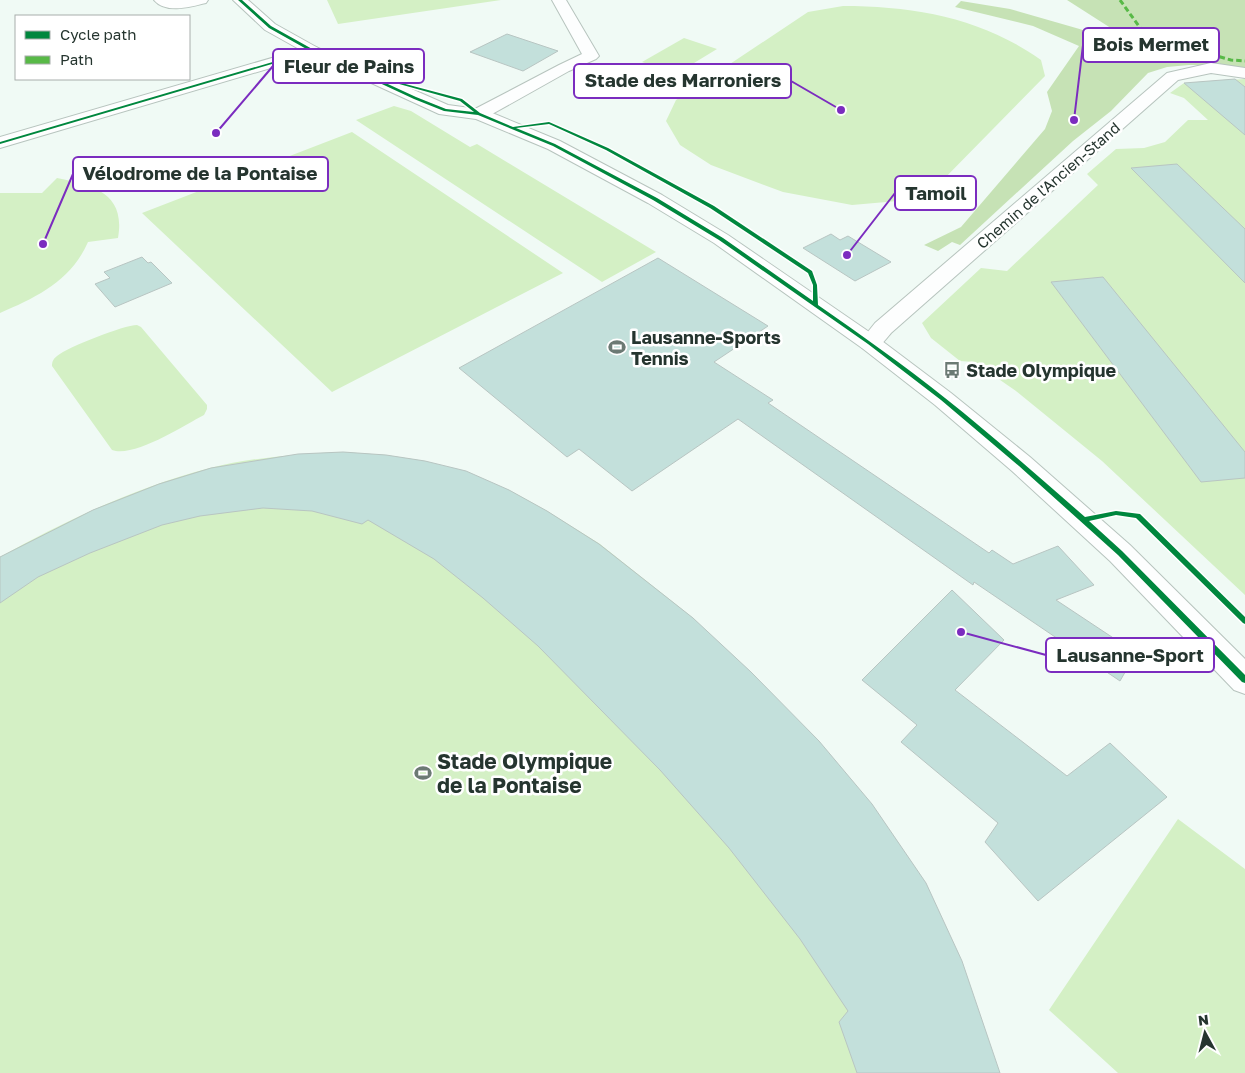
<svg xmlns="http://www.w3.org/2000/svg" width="1245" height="1073" font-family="'Golos Text',sans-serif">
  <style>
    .green { fill: #d4f0c5 }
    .forest { fill: #c6e2b5 }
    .building { fill: #c3e0db; stroke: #b8c5c2 }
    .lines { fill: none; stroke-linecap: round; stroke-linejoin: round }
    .minor-casing { stroke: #b7c4be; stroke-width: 2 }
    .major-casing { stroke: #b7c4be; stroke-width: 2 }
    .minor { fill: #fdfefe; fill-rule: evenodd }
    .major { fill: #fdfefe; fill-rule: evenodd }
    .quiet { stroke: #58b947; stroke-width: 3; stroke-dasharray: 5.5 3; stroke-linecap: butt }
    .cycleway-casing { stroke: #fff; stroke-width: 3 }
    .cycleway { fill: #00873e; fill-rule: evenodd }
    .labels { text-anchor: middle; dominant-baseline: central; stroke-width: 5; stroke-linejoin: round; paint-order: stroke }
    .far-street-label { font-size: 15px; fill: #25352f; stroke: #fff }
    .poi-label { font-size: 18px; font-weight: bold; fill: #25352f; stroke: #fff; text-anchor: start }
    .near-poi-label { font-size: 21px; font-weight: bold; fill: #25352f; stroke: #fff; text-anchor: start }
    .leader { fill: none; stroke: #7b2cbf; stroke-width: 2 }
    .callout-dot { fill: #7b2cbf; stroke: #fff; stroke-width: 2 }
    .callout { fill: #fff; stroke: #7b2cbf; stroke-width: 2 }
    .callout-label { font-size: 19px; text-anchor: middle; font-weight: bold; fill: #25352f }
  </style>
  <rect width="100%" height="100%" fill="#f0faf5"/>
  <path class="green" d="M327 0H501L338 24Z
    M843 6C914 6 982 18 1041 60L1045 76 938 185 909 200 852 205 783 192 711 165 680 145 666 121 676 100 808 12Z
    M684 38 717 49 676 74 642 62Z
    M313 66 336 74 338 78C328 86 302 85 291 79V74L293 72Z
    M1245 79V595L1102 461 1016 391 974 362 960 361 931 338 922 323 981 268 1007 271 1098 185 1087 174 1116 149 1144 148 1165 142 1188 120H1208L1184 98 1170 93 1184 83Z
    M394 106 411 111 470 147 477 144 656 252 602 282 356 120Z
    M352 132 563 273 332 392 142 213Z
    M57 178C93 185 126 193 118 238L88 242C71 281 37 297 0 313V193H42Z
    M137 325 141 327 207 405V409L204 415C183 426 134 458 112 450L52 366C52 362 53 359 57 356 68 347 124 325 137 325Z
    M343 452 386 455 425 461 509 490 547 511 600 544 693 618 998 1073H0V557C66 520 137 487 210 468 254 457 298 454 343 452Z
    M1178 819 1245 869V1073H1118L1049 1010Z"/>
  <path class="forest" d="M1067 0H1245V69L1224 65H1189L1167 67 1148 73 1111 111 1073 141 960 245 952 242 938 251 924 245 961 227 1045 129 1052 111 1047 92 1079 46 1033 26 955 7 961 1 1010 9 1090 32 1139 61 1156 57Z"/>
  <path class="building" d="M507 34 558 51 523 71 470 52Z
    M1235 79 1245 87V135L1184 83Z
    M1177 164 1245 229V283L1131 168Z
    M831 234 840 240 848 236 891 262 855 281 803 248Z
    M142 257 148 263 151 262 172 283 115 307 95 284 110 278 104 272Z
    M658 258 768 326 714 362 773 400 768 403 989 553 992 550 1013 564 1058 546 1094 585 1056 600 1136 653 1120 681 974 582 973 585 738 419 632 491 579 449 567 457 459 368Z
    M1103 277 1245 452V478L1201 482 1051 282Z
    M343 452 386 455 425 461 466 471 509 490 547 511 599 544 693 618 751 672 819 741 872 804 926 883 962 961 1000 1073H857L839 1022 848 1011 800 939 729 848 660 770 538 646 483 598 434 559 368 520 362 524 312 511 263 508 200 516 162 525 90 553 38 577 0 603V557L93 510 159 484 211 468 298 454Z
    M952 590 1004 640 955 690 1067 776 1110 743 1167 797 1038 901 985 842 998 823 901 742 917 725 862 680Z"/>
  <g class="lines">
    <g class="minor-casing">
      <path id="minor" d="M154 0H208L206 3C190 7 166 14 154 0Z
        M552 0H566L599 56 596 59 569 71 485 118H473L471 114 473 110 559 65 582 54Z
        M313 46 318 48 321 51 318 54 0 148V137Z
        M1211 63 1245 68V78L1211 73 1178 80 891 333C882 344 877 352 862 348L859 343 875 323 1167 73Z"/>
    </g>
    <g class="major-casing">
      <path id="major" d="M233 0H248L275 24 318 48 448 105 485 110 560 141 662 195 728 235 878 338 951 393 1030 457 1130 545 1245 659V694L1234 690 1110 561 1012 471 935 405 862 348 714 243 648 203 548 149 476 119 439 114 308 54 265 30Z"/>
    </g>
    <use href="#minor" class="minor"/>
    <use href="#major" class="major"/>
    <path class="quiet" d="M1120 0 1146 36 1135 46
      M1146 36 1231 60 1245 61"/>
    <g class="cycleway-casing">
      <path id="cycleway" d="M238 0H242L271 26 314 50 416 97 446 109 474 112 460 101 392 82 394 81 462 99 480 113 513 127 549 122 608 148 714 206 812 271 817 285 818 305C861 335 904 365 945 398 993 436 1039 477 1085 517L1116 511 1140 514 1245 617V624L1243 623 1136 518 1116 515 1089 521 1122 551 1245 675V683L1242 682 1118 555 1019 466 941 400 868 344 719 240 653 200 553 146 478 115 444 111 414 99 313 52 0 144V142L310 51 269 28ZM549 124 606 150 710 208 808 273 813 285V301L723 238 657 198 555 144 516 128Z"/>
    </g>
    <use href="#cycleway" class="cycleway"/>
  </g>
  <defs>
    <g id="stadium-bare" transform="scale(1.35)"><path d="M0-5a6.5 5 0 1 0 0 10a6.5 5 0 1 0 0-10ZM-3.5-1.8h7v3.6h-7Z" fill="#6c7a74" stroke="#fff" stroke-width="2.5" paint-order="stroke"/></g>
    <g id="bus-bare" transform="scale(1.35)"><path d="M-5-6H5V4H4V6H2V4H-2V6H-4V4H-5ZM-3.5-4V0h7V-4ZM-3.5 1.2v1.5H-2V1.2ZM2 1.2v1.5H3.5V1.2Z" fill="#6c7a74" stroke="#fff" stroke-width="2.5" paint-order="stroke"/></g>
  </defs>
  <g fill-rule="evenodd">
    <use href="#stadium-bare" x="617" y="347"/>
    <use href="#bus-bare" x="952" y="370"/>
    <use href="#stadium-bare" x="423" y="773"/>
  </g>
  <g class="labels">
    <g class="far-street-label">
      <text transform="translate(1048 185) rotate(-41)">Chemin de l'Ancien-Stand</text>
    </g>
    <g class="poi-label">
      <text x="631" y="337">Lausanne-Sports<tspan x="631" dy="21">Tennis</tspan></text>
      <text x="966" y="370">Stade Olympique</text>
    </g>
    <g class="near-poi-label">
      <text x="437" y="761">Stade Olympique<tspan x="437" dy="24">de la Pontaise</tspan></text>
    </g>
  </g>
  <path class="leader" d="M1074 120L1083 45M216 133L273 66M841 110L791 81M43 244L73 174M847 255L895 193M961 632L1046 655"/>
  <g class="callout-dot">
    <circle cx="1074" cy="120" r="5"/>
    <circle cx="216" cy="133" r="5"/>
    <circle cx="841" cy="110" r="5"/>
    <circle cx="43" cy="244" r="5"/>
    <circle cx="847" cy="255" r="5"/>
    <circle cx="961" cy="632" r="5"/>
  </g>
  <g class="callout">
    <rect x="1083" y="28" width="136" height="34" rx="5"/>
    <rect x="273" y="49" width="151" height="34" rx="5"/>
    <rect x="574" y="64" width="217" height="34" rx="5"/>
    <rect x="73" y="157" width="255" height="34" rx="5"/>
    <rect x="895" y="176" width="81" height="34" rx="5"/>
    <rect x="1046" y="638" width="168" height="34" rx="5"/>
  </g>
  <g class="callout-label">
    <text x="1151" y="51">Bois Mermet</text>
    <text x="349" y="73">Fleur de Pains</text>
    <text x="683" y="87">Stade des Marroniers</text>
    <text x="200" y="180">Vélodrome de la Pontaise</text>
    <text x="936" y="200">Tamoil</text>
    <text x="1130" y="662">Lausanne-Sport</text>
  </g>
  <rect x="15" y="15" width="175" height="65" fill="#ffffff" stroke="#a8aeac"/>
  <rect x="25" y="31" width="25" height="8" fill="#00873e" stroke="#a8aeac"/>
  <text x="60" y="40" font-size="15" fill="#25352f">Cycle path</text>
  <rect x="25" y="56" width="25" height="8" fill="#58b947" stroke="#a8aeac"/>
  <text x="60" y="65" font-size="15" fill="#25352f">Path</text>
  <g transform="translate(1205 1033) rotate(353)" stroke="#ffffff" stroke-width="4" paint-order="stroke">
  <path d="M0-4L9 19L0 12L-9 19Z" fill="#25352f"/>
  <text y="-8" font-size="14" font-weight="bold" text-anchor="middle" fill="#25352f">N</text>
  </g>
</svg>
